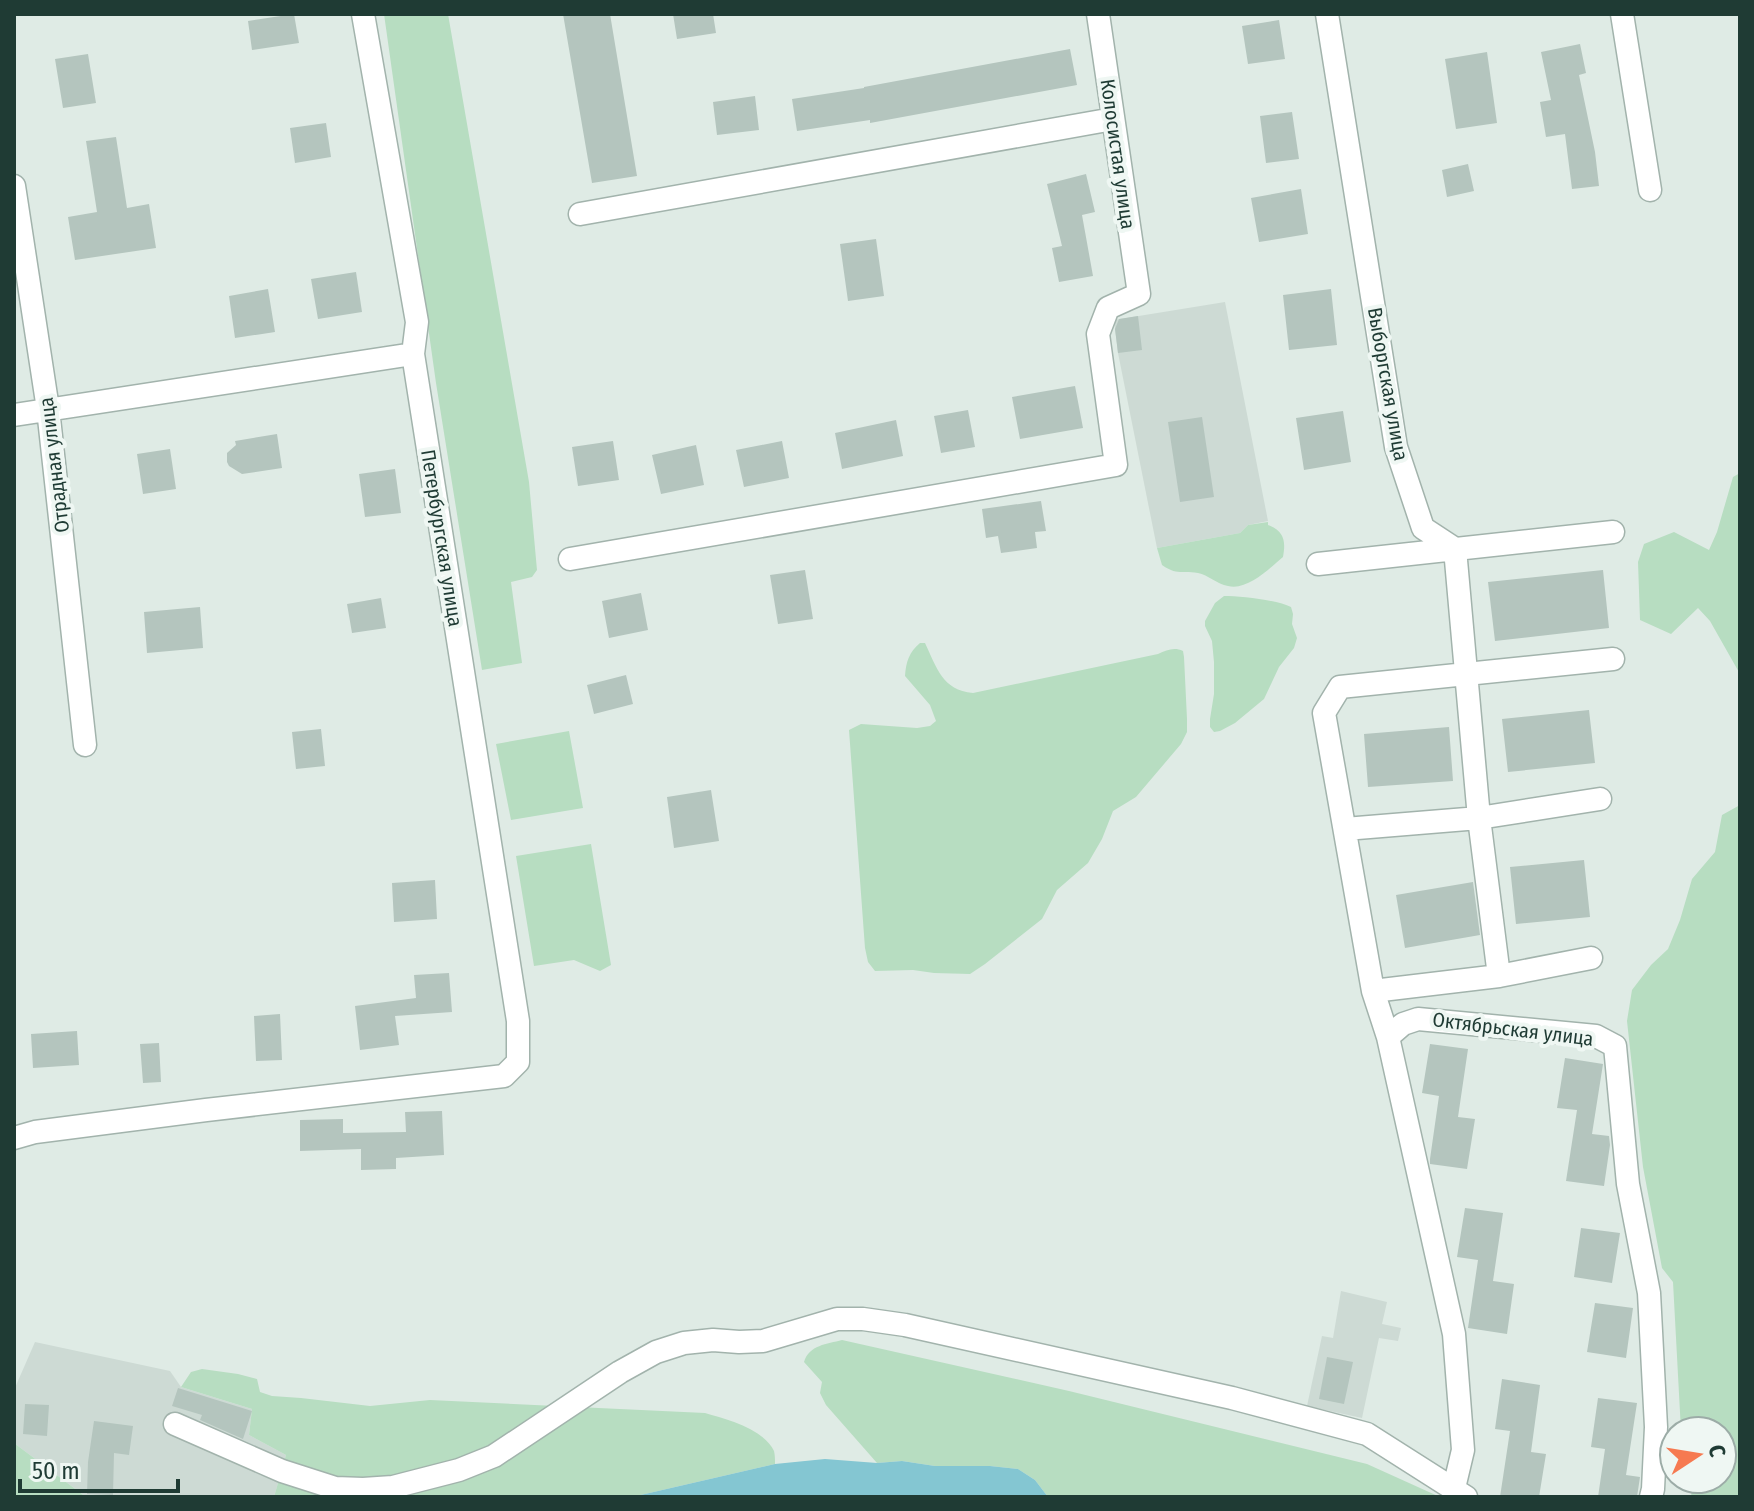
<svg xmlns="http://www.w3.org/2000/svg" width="1754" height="1511" font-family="'Fira Sans Condensed',sans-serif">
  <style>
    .built { fill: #cddad4 }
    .green { fill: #b7ddc1 }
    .water { fill: #84c6d2 }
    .building { fill: #b4c5be }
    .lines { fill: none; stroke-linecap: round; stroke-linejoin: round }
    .minor-casing { stroke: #a2b3ac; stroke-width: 25 }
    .minor { stroke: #fff; stroke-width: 22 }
    .labels { text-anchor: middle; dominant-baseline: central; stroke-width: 8; stroke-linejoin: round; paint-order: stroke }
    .street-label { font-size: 20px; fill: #1f3b34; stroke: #eff7f3 }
  </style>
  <rect width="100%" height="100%" fill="#dfebe5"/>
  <path class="built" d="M1225 302 1268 521 1248 525 1240 533 1157 548 1118 353 1114 320Z
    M1341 1291 1387 1302 1382 1324 1401 1328 1398 1341 1379 1338 1362 1418 1307 1406 1322 1336 1333 1338Z
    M35 1342 170 1371 181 1387 252 1409 249 1435 286 1455 274 1497H86L14 1443V1390Z"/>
  <path class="green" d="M384 14H448L529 482 537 570 532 577 511 582 522 663 482 670 436 383Z
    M1740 473V674L1710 621 1698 608 1671 634 1640 620 1638 562 1644 544 1674 532 1709 550 1717 532 1733 477Z
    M1268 522V525C1284 531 1286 541 1283 557 1269 569 1247 591 1228 586 1217 584 1208 575 1198 573 1181 570 1178 576 1162 565L1157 548 1240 533 1248 525Z
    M1224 596C1240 596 1277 600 1291 607L1293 614 1292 624 1297 638 1294 648 1279 667 1264 699 1235 723 1220 731 1214 732 1210 727V719L1214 694V662L1212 641 1205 626V621L1215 603Z
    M920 643H925C937 668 942 690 973 693L1158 654C1167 650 1174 647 1183 651L1184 657 1187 719V732L1181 744 1136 797 1113 811 1102 839 1088 863 1057 890 1042 919 985 964 970 974 934 973 913 970 875 971 868 962 865 948 849 730 861 724 917 728 930 726 936 721 930 705 905 676C906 662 909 652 920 643Z
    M569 731 583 808 511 820 496 744Z
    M1740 805V1497H1691L1693 1479H1722V1431H1681L1673 1282 1662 1268 1643 1167 1627 1021 1632 990 1651 965 1668 949 1680 920 1692 879 1715 852 1722 815Z
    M591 844 611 965 600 971 574 960 534 966 516 856Z
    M842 1340 1069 1391 1367 1464 1440 1497H1048L1035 1480 1018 1469 990 1466H935L902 1461 877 1463 826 1405 820 1393 822 1382 804 1362C809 1345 827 1344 842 1340Z
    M202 1369 238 1374 257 1379 260 1392 272 1396 301 1398 370 1406 430 1400 705 1413C726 1419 764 1429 774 1451 775 1455 775 1460 775 1464L632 1497H274L286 1455 249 1435 252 1409 181 1387 191 1372Z
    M14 1443 86 1497H14Z"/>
  <path class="water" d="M825 1459 877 1463 902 1461 935 1466H990L1018 1469 1035 1480 1048 1497H632L775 1464Z"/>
  <path class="building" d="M294 14 299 43 252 50 248 21Z
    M563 14H610L637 176 592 183Z
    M673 14H713L716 33 677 39Z
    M1279 20 1285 59 1248 64 1242 26Z
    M1580 44 1586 73 1579 75 1595 152 1599 186 1572 189 1565 134 1546 137 1540 102 1551 100 1541 52Z
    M1070 49 1077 85 870 123V120L797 131 792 99 864 88V87Z
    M1487 52 1497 123 1456 129 1445 59Z
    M88 54 96 103 63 108 55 59Z
    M755 96 759 130 717 135 713 102Z
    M1292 112 1299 159 1266 163 1260 116Z
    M326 123 331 157 295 163 290 128Z
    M116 137 127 208 149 204 156 248 75 260 68 217 97 212 86 141Z
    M1468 164 1474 191 1447 197 1442 170Z
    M1086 174 1095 212 1082 215 1093 276 1059 282 1052 248 1062 246 1047 184Z
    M1301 189 1308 234 1259 242 1251 198Z
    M876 239 884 296 848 301 840 244Z
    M356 272 362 312 318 319 311 279Z
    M268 289 275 332 235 338 229 296Z
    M1331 289 1337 345 1289 350 1283 295Z
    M1138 316 1142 350 1118 353 1115 329 1119 319Z
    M1075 386 1083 428 1020 439 1012 397Z
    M968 410 975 447 941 453 934 416Z
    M1343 411 1351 462 1304 470 1296 418Z
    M1202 417 1214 497 1180 502 1168 422Z
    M896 420 903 456 842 469 835 433Z
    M277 434 282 468 242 474 229 466 227 462V453L236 445 235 441Z
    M613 441 619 480 578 486 572 447Z
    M782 441 789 478 744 487 736 450Z
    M696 445 704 485 661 494 652 455Z
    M170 449 176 489 143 494 137 454Z
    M395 469 401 513 365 517 359 474Z
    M1041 501 1046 531 1035 532 1037 548 1001 553 998 536 986 538 982 509Z
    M805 570 813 619 778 624 770 575Z
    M1603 570 1609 628 1495 641 1488 582Z
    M641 593 648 630 609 638 602 601Z
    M381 598 386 628 352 633 347 604Z
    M200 607 203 648 147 653 144 612Z
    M626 675 633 704 594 714 587 685Z
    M1589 710 1595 763 1508 772 1502 719Z
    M1449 727 1453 781 1368 787 1364 734Z
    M321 729 325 766 296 769 292 732Z
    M711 790 719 841 674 848 667 797Z
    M1584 860 1590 917 1516 924 1510 867Z
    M435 880 437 919 394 922 392 883Z
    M1473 882 1480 935 1405 948 1396 895Z
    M449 973 452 1012 395 1016 399 1045 360 1050 355 1006 416 998 414 975Z
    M280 1014 282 1060 256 1061 254 1016Z
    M77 1031 79 1065 33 1068 31 1034Z
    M159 1043 161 1082 143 1083 140 1044Z
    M1430 1044 1468 1049 1458 1117 1475 1119 1467 1169 1430 1164V1159L1439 1096 1422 1093Z
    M1565 1058 1603 1064 1592 1134 1609 1136 1610 1145 1604 1186 1566 1181 1577 1110 1557 1108Z
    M442 1111 444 1155 396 1158V1169L361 1170V1149L300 1151V1120L343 1119V1133L406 1132 405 1112Z
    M1465 1208 1503 1213 1493 1281 1514 1284 1507 1334 1468 1328 1478 1260 1457 1257Z
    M1581 1228 1620 1233 1612 1283 1574 1277Z
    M1595 1303 1633 1308 1626 1358 1587 1352Z
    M1327 1357 1353 1362 1344 1404 1319 1399Z
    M1502 1379 1540 1385 1531 1452 1546 1454 1539 1497H1500L1510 1431 1495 1429Z
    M178 1388 252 1411 243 1439 200 1420 202 1415 172 1406Z
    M1598 1398 1637 1403 1626 1475 1640 1477 1637 1497H1598L1605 1449 1591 1447Z
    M25 1404 49 1405 47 1436 23 1434Z
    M94 1421 133 1426 129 1455 114 1453 113 1495 87 1494 88 1462Z"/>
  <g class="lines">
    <g class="minor-casing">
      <path id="minor" d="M1327 14 1396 447 1423 528 1455 549 1479 818 1499 976
        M1622 14 1650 190
        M14 186 48 409 85 745
        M580 214 1113 119
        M14 415 413 354
        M570 559 1116 465 1098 334 1108 308 1139 294 1098 14
        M1318 564 1613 532
        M1345 829 1479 818 1600 799
        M1373 991 1499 976 1591 958
        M1388 1037 1373 991 1324 713 1340 687 1613 659
        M14 1138 35 1132 206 1110 504 1076 518 1062V1021L413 354 417 322 363 14
        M175 1424 282 1471 335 1488 363 1489 393 1487 459 1470 494 1456 620 1372 656 1352 684 1343 713 1340 739 1342 763 1341 837 1319H863L905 1325 1232 1398 1367 1434 1466 1497
        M1454 1488 1463 1450 1454 1334 1388 1037 1403 1024 1418 1019 1596 1036 1615 1046 1628 1184 1649 1293 1656 1427 1653 1489 1651 1497"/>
    </g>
    <use href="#minor" class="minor"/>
  </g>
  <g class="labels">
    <g class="street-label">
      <text transform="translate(1118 154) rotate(82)">Колосистая улица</text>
      <text transform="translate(1388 384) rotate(80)">Выборгская улица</text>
      <text transform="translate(54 465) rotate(-97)">Отрадная улица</text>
      <text transform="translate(442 538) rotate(81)">Петербургская улица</text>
      <text transform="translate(1513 1029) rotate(7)">Октябрьская улица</text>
    </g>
  </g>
  <rect width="1754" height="1511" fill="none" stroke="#1f3b34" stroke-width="32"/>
  <g transform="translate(1698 1455) rotate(78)"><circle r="38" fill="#eff7f3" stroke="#9caca7" stroke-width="2"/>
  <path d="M0-6L14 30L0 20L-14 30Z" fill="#f67a51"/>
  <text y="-12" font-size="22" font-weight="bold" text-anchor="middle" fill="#1f3b34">С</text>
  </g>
  <path d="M20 1479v12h158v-12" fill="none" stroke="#1f3b34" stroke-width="4"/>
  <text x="32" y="1479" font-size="24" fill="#1f3b34" stroke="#eff7f3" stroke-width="6" paint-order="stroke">50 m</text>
</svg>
